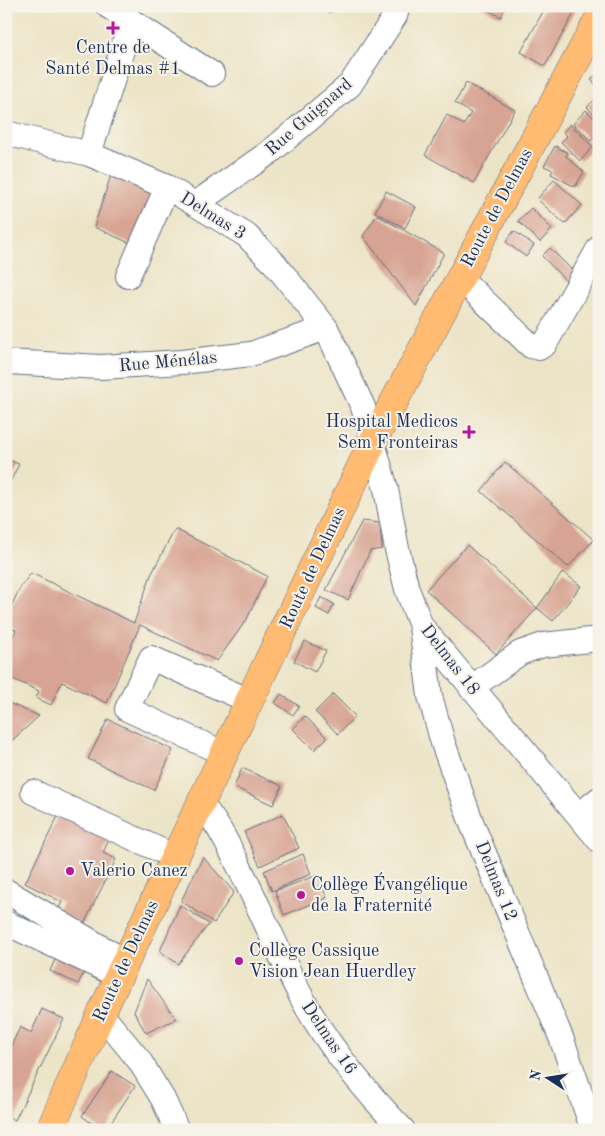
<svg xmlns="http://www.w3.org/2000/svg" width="605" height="1136" font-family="'Old Standard TT',serif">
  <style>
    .building { fill: #d7a392 }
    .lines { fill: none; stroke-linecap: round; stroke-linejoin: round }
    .minor-casing { stroke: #646e82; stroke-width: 26 }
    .major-casing { stroke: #646e82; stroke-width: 29 }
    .minor { stroke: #fff; stroke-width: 24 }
    .major { stroke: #ffbb71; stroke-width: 28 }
    .poi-dot { fill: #b5179e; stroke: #f7f3e8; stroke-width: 2 }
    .labels { text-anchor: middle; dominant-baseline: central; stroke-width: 4; stroke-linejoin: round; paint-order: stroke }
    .poi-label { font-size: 18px; fill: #1b2f5e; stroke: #f7f3e8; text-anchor: start }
    .street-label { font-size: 18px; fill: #1b2f5e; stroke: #f7f3e8 }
  </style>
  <rect width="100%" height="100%" fill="#f7f3e8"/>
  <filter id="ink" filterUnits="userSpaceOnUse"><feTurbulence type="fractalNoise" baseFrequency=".02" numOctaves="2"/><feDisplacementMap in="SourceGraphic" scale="10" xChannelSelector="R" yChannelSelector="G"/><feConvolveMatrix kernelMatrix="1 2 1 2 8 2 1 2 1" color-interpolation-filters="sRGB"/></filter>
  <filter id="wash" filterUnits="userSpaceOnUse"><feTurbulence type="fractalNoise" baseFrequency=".0096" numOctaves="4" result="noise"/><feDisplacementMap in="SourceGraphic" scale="20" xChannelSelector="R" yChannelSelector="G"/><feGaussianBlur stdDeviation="1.12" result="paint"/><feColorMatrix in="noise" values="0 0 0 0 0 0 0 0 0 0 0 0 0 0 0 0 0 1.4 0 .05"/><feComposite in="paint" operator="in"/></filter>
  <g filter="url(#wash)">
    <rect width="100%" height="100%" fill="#ece4c6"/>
    <g id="blocks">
      <path class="building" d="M325 6H341L329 13Z
        M480 6H506L501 17Z
        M546 6H578L545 66 521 52Z
        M599 71V87L591 80Z
        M466 83 515 110 474 183 425 155 447 115 464 125 471 113 455 103Z
        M599 96V119L587 107Z
        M586 110 599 123V133L591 141 573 124Z
        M570 124 593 147 580 161 561 142 567 136 563 132Z
        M555 146 568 153 566 156 584 172 575 187 551 174 553 170 544 166Z
        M111 175 155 193 132 244 94 227Z
        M554 180 582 205 565 224 537 199Z
        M386 191 416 207 405 228 375 212Z
        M531 208 552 229 540 242 518 221Z
        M377 215 444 253 416 306 363 236Z
        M514 231 534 245 526 257 506 242Z
        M550 248 576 274 567 282 542 256Z
        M6 459 19 464 6 490Z
        M505 462 594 540 568 567 481 491Z
        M362 521 380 523 382 549 370 551 348 600 326 590Z
        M175 529 267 576 247 619 217 661 140 625 107 703 62 682 51 705 36 698 39 691 6 676V651L16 630 6 626V617L20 588 31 573 134 623 151 575Z
        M467 545 537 608 496 654 426 590Z
        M563 572 581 586 553 621 537 608Z
        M321 597 334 604 329 615 316 608Z
        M305 641 326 651 315 672 294 661Z
        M281 694 299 706 293 715 275 703Z
        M333 694 355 716 338 734 315 712Z
        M6 702 39 716 6 746Z
        M305 716 327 738 314 750 293 729Z
        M108 719 173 750 154 790 88 759Z
        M242 768 282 786 273 805 234 787Z
        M59 814 110 836 103 853 116 859 84 924 57 912 62 902 25 883Z
        M283 814 299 848 260 866 244 832Z
        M303 854 311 874 272 891 264 871Z
        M203 857 234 892 214 923 181 901Z
        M318 875 327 898 284 915 275 891Z
        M180 905 209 924 178 964 160 951Z
        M59 951 88 965 78 984 50 971Z
        M147 979 176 1019 146 1033 134 1012Z
        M42 1009 64 1019 15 1120 6 1116V1057L20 1027 31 1033Z
        M112 1071 135 1086 106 1130H101L82 1116Z"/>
    </g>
  </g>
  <g filter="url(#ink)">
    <use href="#blocks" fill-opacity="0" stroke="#646e82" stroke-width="1"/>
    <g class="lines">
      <g class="minor-casing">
        <path id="minor" d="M108 6 212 74
          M6 133 89 154 167 187 246 235 275 264 326 328 363 407 386 489 397 549 407 589 421 626 599 840
          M89 154 131 22
          M195 204 270 152 350 85 395 16 398 6
          M128 276 167 187
          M460 278 531 346 539 348 545 344 599 248
          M6 362 101 367 182 362 251 354 326 328
          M421 626 430 696 443 743 472 824 562 1040 593 1130
          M471 688 520 653 543 645 599 639
          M225 754 127 709 151 658 250 701
          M33 792 175 857
          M201 803C208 813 216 823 222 834 252 887 273 944 302 998 327 1045 365 1091 403 1130
          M579 815 599 799
          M6 891 126 962
          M6 923 119 976
          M101 1014 139 1060 163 1099 177 1130"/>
      </g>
      <g class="major-casing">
        <path id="major" d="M50 1130 101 1014 175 857 372 443 599 18"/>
      </g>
      <use href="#minor" class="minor"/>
      <use href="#major" class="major"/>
    </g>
  </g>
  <g class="poi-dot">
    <path d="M110.5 20.5h5v5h5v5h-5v5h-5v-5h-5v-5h5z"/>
    <path d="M466.5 424.5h5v5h5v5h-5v5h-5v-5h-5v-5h5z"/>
    <circle cx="70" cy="871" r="5"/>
    <circle cx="301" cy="895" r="5"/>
    <circle cx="239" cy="961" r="5"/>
  </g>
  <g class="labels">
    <g class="poi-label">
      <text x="113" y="48" text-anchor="middle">Centre de<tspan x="113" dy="21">Santé Delmas #1</tspan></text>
      <text x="458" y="422" text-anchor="end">Hospital Medicos<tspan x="458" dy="21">Sem Fronteiras</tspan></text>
      <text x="80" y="871">Valerio Canez</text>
      <text x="311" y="885">Collège Évangélique<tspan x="311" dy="21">de la Fraternité</tspan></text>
      <text x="249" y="951">Collège Cassique<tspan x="249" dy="21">Vision Jean Huerdley</tspan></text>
    </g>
    <g class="street-label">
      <text transform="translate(309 117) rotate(-41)">Rue Guignard</text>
      <text transform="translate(497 208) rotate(-62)">Route de Delmas</text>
      <text transform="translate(213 216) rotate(32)">Delmas 3</text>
      <text transform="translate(168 362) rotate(-5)">Rue Ménélas</text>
      <text transform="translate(313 568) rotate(-65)">Route de Delmas</text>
      <text transform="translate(450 660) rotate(52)">Delmas 18</text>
      <text transform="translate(496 881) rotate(68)">Delmas 12</text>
      <text transform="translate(126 961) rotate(-65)">Route de Delmas</text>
      <text transform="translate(329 1038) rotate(56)">Delmas 16</text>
    </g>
  </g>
  <rect width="605" height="1136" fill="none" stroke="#f7f3e8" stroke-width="25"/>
  <g transform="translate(548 1078) rotate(282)" stroke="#f7f3e8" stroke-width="4" paint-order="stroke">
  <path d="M0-4L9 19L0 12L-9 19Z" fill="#1b2f5e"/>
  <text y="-8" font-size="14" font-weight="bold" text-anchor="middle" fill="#1b2f5e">N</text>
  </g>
</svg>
